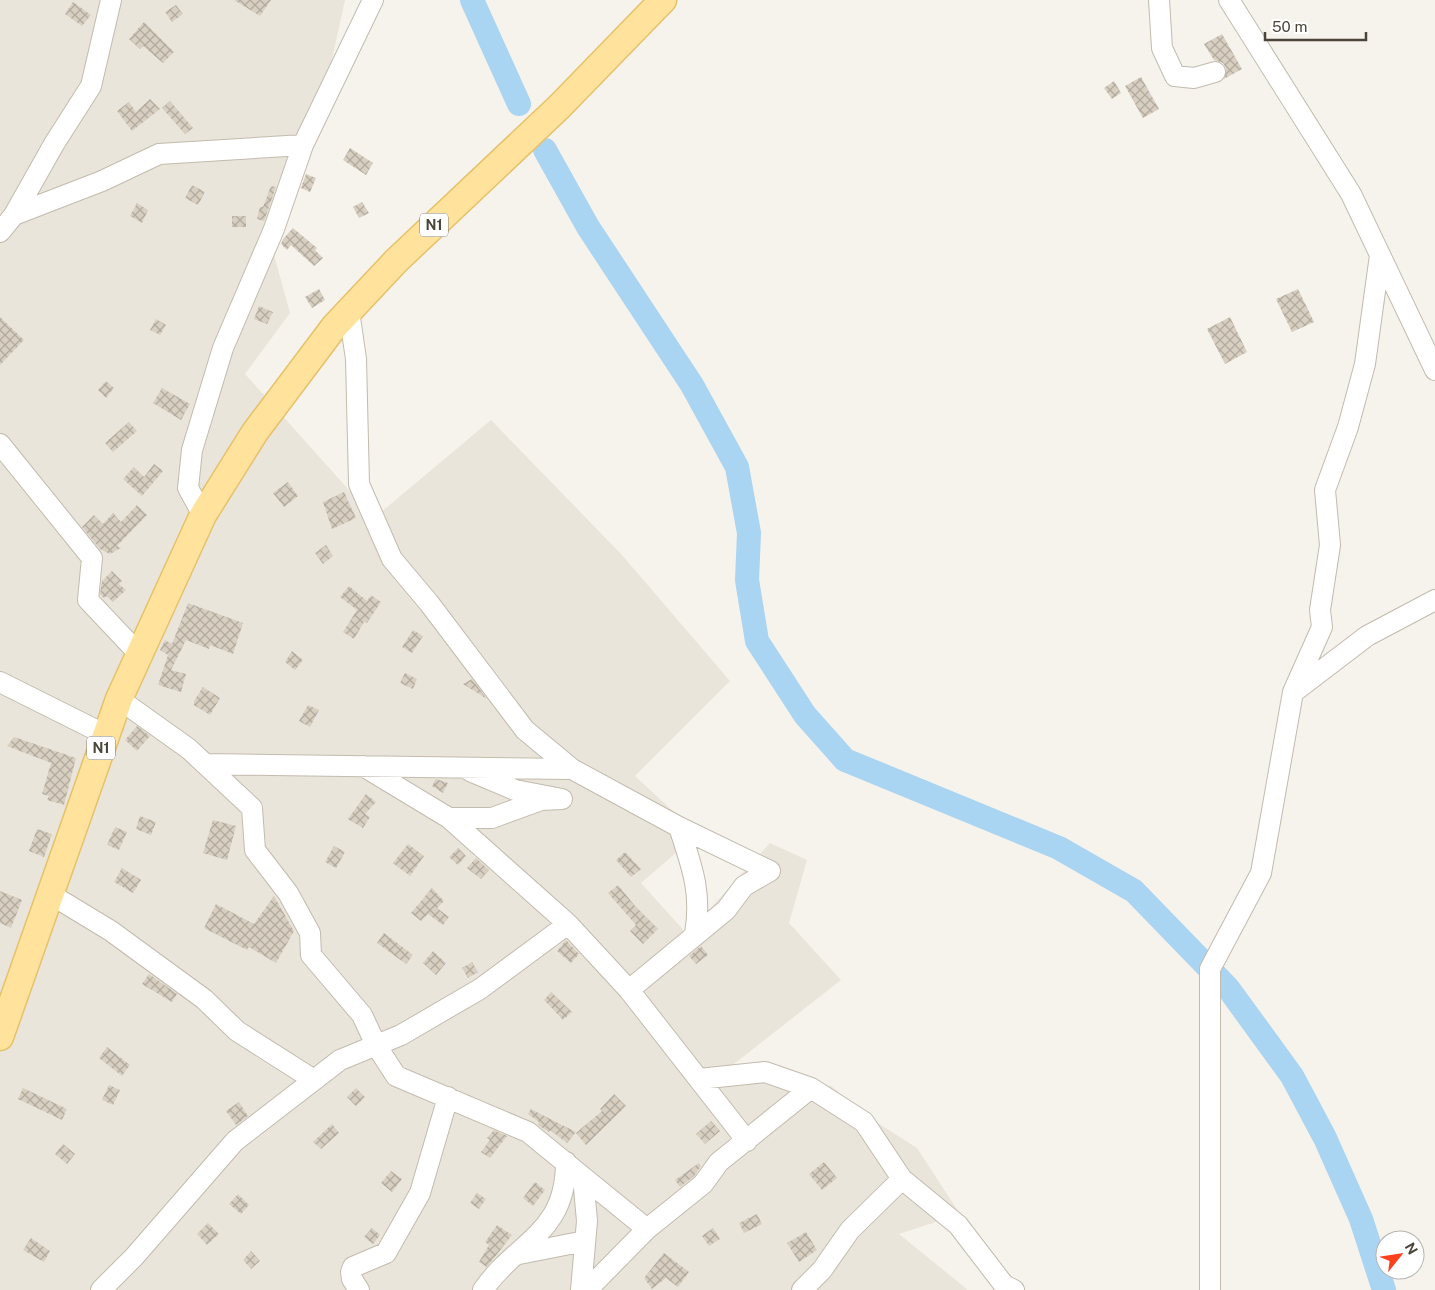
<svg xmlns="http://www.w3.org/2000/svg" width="1435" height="1290" font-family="'Public Sans',sans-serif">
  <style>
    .residential { fill: #eae5da }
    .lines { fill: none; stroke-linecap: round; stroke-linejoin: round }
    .river { stroke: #a9d4f2; stroke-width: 24 }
    .building { fill: url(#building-cross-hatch) }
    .minor-casing { stroke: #c2bbae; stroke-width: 22 }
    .major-casing { stroke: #e6c16a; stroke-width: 29 }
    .minor { stroke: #fff; stroke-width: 20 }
    .major { stroke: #ffe39c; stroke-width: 26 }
    .labels { text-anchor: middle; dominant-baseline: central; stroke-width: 4.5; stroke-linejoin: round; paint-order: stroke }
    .shield { fill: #fff; stroke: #817c74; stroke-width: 1 }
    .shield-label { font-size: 14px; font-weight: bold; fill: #4b4439 }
  </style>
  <defs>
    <pattern id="building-cross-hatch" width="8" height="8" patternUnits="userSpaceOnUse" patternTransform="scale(1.25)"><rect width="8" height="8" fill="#d8cfc1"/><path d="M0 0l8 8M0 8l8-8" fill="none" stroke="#b1aa9e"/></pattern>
  </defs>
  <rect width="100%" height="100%" fill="#f6f3ec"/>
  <path class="residential" d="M0 0H345L329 73 273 251 290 313 245 374 374 518 491 420 622 555 730 681 635 776 698 834 641 883 687 934 770 843 807 860 789 923 841 980 725 1071 831 1086 867 1116 917 1148 960 1214 899 1234 968 1290H0Z"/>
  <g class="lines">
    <path class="river" d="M472 0 519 104
      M545 150 588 227 692 385 737 467 749 533 747 580 757 641 805 715 845 760 1059 848 1134 891 1228 988 1292 1076 1325 1138 1361 1219 1384 1290"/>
  </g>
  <path class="building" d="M234 0H271L260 16Z
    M73 2 91 15 82 26 65 14Z
    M176 5 183 14 172 22 165 12Z
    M144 22 174 52 163 63 143 46 140 49 129 39Z
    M1222 34 1242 69 1224 79 1226 68 1223 63 1214 60 1204 44Z
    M1141 77 1159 109 1143 118 1125 86Z
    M1114 81 1121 93 1112 99 1104 88Z
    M150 99 160 109 132 131 117 111 129 102 136 112Z
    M170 101 193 128 185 134 162 108Z
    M350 148 373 163 366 175 343 160Z
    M306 174 316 178 310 192 301 188Z
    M192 185 205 192 198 205 185 198Z
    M271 186 276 187 264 221 257 219 260 207H263Z
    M362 202 369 213 359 218 353 207Z
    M137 203 148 210 142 223 130 216Z
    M232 216H246V227H232Z
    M293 228 317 248 315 250 323 258 314 266 291 245 287 250 281 244 283 239Z
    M319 289 325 300 312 308 305 297Z
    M1298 289 1314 322 1292 332 1276 299Z
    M259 306 273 312 267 324 254 319Z
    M0 317 24 340 0 365Z
    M1230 317 1247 352 1225 364 1207 329Z
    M156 319 166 325 160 335 150 330Z
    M106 381 114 388 106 398 98 390Z
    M162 388 190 404 181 420 153 403Z
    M129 422 137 431 113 452 105 443Z
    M154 464 163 471 142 496 123 479 134 467 144 477Z
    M288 482 298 496 284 507 273 493Z
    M344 492 356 518 332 529 323 502Z
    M137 505 147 515 117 546 121 548 110 554 100 549 82 527 94 515 103 524 113 513 121 522Z
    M326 545 333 556 323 564 315 553Z
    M112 571 122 581 119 584 126 590 113 602 107 596 104 598 100 594 102 581Z
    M349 586 367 601 371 595 381 602 367 623 364 622 354 639 343 632 357 610 340 597Z
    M188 603 243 623 233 654 210 645 209 649 186 640 171 670 186 674 181 692 158 685 168 655 160 650 165 640 172 644Z
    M413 630 423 636 412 653 402 647Z
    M292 651 303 660 295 670 285 662Z
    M405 673 417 679 413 689 400 683Z
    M472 679 487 699 463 684Z
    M203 687 220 698 210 715 194 705V701Z
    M308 705 319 710 310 727 299 721Z
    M137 726 150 736 137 751 125 740Z
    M14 737 76 758 64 805 47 800 49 796 42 794 51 763 7 746Z
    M436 779 448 783 443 793 432 786Z
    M366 794 376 802 365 814 370 817 363 828 348 819Z
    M140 816 156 822 151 835 136 829Z
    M213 820 236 826 227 860 203 853Z
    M115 827 127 832 119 850 107 845Z
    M37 829 52 834 44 857 29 851Z
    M408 844 424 856 410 876 393 863Z
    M334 846 345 852 336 868 325 862Z
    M458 848 466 856 458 865 449 857Z
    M625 852 641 869 631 877 616 860Z
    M476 858 489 870 481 879 467 868Z
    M122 868 141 880 133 893 114 882Z
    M618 885 635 906 658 929 643 944 630 931 636 925 608 893Z
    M432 888 444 901 437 908 449 917 443 925 428 914 421 921 411 913Z
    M0 891 22 900 11 928 0 923Z
    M274 896 294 931 276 963 249 947 247 950 204 928 216 904 254 924Z
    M384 933 413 955 406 964 377 943Z
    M566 940 579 954 571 963 557 951Z
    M701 946 708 955 696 964 689 956Z
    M433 951 446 963 436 975 423 963Z
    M472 962 478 972 468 978 462 968Z
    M149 974 177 994 172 1002 142 984Z
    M551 992 572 1012 563 1020 544 1000Z
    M107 1047 130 1065 122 1076 99 1058Z
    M109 1085 120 1090 113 1105 102 1100Z
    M23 1088 67 1109 62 1120 18 1099Z
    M356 1088 365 1097 356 1106 347 1097Z
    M614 1094 626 1106 586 1145 576 1133 602 1111 600 1109Z
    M239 1102 248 1116 236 1125 226 1111Z
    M531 1109 554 1121 576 1132 567 1143 550 1130 549 1132 538 1125 539 1122 528 1114Z
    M711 1121 720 1131 705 1144 696 1134Z
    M332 1124 339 1133 321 1149 313 1142Z
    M494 1130 507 1136 490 1158 481 1152 490 1140 487 1138Z
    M63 1144 75 1154 67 1164 55 1154Z
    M824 1162 837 1178 822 1190 809 1174Z
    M699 1163 701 1166 694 1176 680 1187 675 1180Z
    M391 1171 402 1179 392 1192 381 1183Z
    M535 1182 545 1190 533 1206 523 1198Z
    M477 1193 486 1199 479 1209 470 1203Z
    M238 1194 249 1205 241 1214 229 1204Z
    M757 1214 762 1224 744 1233 739 1223Z
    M208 1223 219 1234 207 1245 197 1234Z
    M497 1225 512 1235 487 1267 479 1262 489 1245 485 1242Z
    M372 1228 380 1235 373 1244 364 1237Z
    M713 1228 720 1239 709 1246 702 1236Z
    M806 1232 817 1250 799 1262 787 1243Z
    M31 1238 50 1251 44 1262 23 1250Z
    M251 1251 260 1261 251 1269 243 1260Z
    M664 1253 689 1272 678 1287 666 1278 652 1289 644 1278Z"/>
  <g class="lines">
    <g class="minor-casing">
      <path id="minor" d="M1159 0 1162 48 1175 76 1194 78 1215 72
        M1229 0 1351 194 1435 370
        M14 215 54 144 91 86 111 0
        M0 232 14 215 102 181 159 154 303 145
        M349 311 356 359 359 484 392 559 429 603 525 730 572 769
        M0 444 92 558 88 600 140 655
        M203 515 188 488 192 450 223 348 274 229 303 145 373 0
        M0 682 106 735
        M1295 691 1367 636 1435 600
        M119 699 189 749 252 808 255 850 288 893 310 933 311 955 362 1015 376 1045 396 1076 528 1132 583 1177 587 1221 581 1290
        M205 764 572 769 679 827 770 871
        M363 766 449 818 568 924 629 990 747 1141
        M449 818H492L541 800 562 799 515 790 470 771
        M679 827C692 867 702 892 695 934
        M50 894 111 931 204 999 237 1031 314 1080
        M629 990 726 910 744 886 770 871
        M699 1079 765 1072 811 1088 864 1122 902 1179 850 1230 822 1270 802 1290
        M583 1177 647 1229
        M902 1179 958 1225 1004 1285 1014 1290
        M519 1254 585 1241
        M101 1290 134 1257 235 1141 340 1060 401 1035 480 989 568 924
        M359 1290 352 1279 351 1272 353 1267 386 1253 420 1193 448 1097
        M483 1290C518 1240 566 1234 566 1162
        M587 1290 647 1229 703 1184 719 1162 811 1088
        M1210 1290V969L1261 873 1293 692 1322 627 1320 610 1330 545 1325 490 1348 427 1365 364 1380 255"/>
    </g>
    <g class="major-casing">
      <path id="major" d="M0 1037 119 699 203 515 255 432 334 327 396 261 559 107 663 0"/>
    </g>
    <use href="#minor" class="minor"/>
    <use href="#major" class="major"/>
  </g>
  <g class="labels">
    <g class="shield">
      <rect x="420" y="213.5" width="28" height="23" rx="4"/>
      <rect x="87" y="736.5" width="28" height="23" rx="4"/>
    </g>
    <g class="shield-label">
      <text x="434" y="225">N1</text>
      <text x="101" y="748">N1</text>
    </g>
  </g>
  <g transform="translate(1400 1255) rotate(60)"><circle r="24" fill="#ffffff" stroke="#b7b4b0"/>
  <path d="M0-4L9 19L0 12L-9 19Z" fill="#fc3f1d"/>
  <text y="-8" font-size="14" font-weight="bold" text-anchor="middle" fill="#4b4439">N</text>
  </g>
  <path d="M1265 32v8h101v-8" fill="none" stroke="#4b4439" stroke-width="2.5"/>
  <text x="1272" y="32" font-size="15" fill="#4b4439" stroke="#ffffff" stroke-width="4" paint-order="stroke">50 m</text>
</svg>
